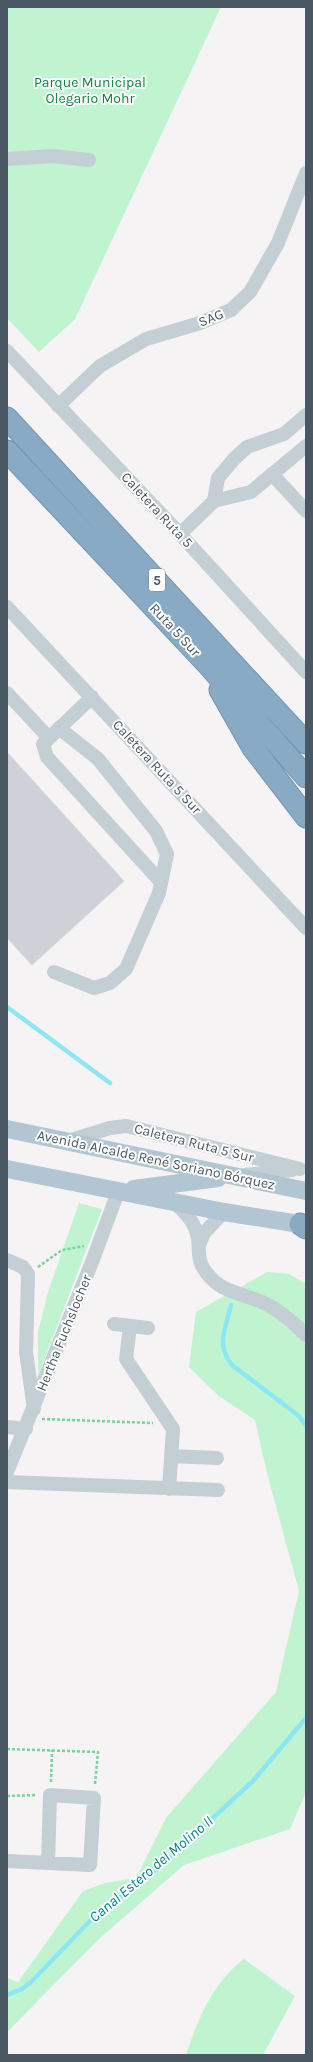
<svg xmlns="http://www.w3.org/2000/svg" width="313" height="2062" font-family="Karla,sans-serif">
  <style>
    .green { fill: #c0f3cf }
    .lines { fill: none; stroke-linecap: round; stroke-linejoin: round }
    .stream { stroke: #8be7f3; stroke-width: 4.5 }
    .building { fill: #ced2d8; stroke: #d6d9de }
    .highway-casing { stroke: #7395b0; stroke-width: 23 }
    .path { stroke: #75d49d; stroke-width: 2.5; stroke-dasharray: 3 2; stroke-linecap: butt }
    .minor { stroke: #c3ced5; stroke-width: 14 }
    .major { stroke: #b1c5d2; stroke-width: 18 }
    .highway { stroke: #88aac4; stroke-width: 21 }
    .labels { text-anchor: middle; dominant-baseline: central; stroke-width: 4; stroke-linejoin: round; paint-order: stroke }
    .shield { fill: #fff; stroke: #808a91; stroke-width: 1 }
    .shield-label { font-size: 13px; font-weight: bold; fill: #495862 }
    .park-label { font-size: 14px; fill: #118540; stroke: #fff }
    .street-label { font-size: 14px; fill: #495862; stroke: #fff }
    .water-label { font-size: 15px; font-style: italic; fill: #068090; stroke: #fff }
  </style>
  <rect width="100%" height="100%" fill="#f5f3f3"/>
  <path class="green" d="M7 7H221L75 319 39 352 7 318Z
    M79 1203 102 1209 38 1376V1332L49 1289Z
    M267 1272 289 1274 306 1284V1792L290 1829 184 1865 100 1938 7 2032V1978L18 1982 83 1891 105 1883 136 1878 166 1818 276 1692 299 1591 267 1473 255 1420 220 1397 189 1367 196 1312Z
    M244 1959 295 1996 263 2055H186C198 2019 213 1982 244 1959Z"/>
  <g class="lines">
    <path class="stream" d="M7 1007 110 1083
      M231 1305C226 1329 215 1343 232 1365L299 1416 306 1426
      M7 1995 22 1989 31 1982 91 1920 156 1870 253 1781 306 1718"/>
  </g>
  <path class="building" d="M7 752 124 881 32 965 7 938Z"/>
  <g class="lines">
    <g class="highway-casing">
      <path id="highway" d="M7 418 306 743
        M7 451 209 666 306 777
        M220 690 253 748 306 817
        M300 1224 306 1228"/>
    </g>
    <path class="path" d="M38 1267 62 1250 84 1246
      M42 1419 153 1423
      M7 1749 98 1752 95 1784
      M51 1782 52 1750
      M7 1796 36 1795"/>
    <path class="minor" d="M7 159 53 156 89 160
      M7 351 180 534 306 672
      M58 406 100 366 146 339 200 323 231 310 250 292 278 243 306 173
      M272 474 306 511
      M214 501 218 478 234 459 247 447 284 434 306 415
      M180 534 214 501 251 492 306 446
      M7 607 306 928
      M7 693 49 738
      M92 697 43 744 47 757 161 882
      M54 972 94 988 110 983 126 969 159 893 167 854 156 831 98 759 59 728
      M68 1141 110 1128 126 1126 300 1169
      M245 1175 292 1170
      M174 1202C183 1210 191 1218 195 1228 204 1250 191 1258 212 1279 224 1292 246 1295 262 1302 278 1309 294 1323 306 1335
      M199 1245 204 1233 224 1212
      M7 1260 23 1267 28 1274 26 1352 34 1409
      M114 1324 148 1328
      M130 1326 126 1359 173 1429 169 1489
      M7 1427 26 1429
      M171 1456 217 1458
      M7 1472 92 1262 118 1192
      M7 1482 218 1490
      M7 1861 90 1865 94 1798 50 1795 48 1863"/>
    <path class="major" d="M7 1129 306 1191
      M7 1169 224 1212 306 1225
      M134 1189 218 1178"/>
    <use href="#highway" class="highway"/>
  </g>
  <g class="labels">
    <rect class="shield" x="149" y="569" width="16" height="22" rx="3"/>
    <g class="shield-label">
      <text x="157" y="580">5</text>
    </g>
    <g class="park-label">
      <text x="90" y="82">Parque Municipal<tspan x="90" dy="16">Olegario Mohr</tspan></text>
    </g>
    <g class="street-label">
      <text transform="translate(211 318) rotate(-22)">SAG</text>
      <text transform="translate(157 510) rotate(47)">Caletera Ruta 5</text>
      <text transform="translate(175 630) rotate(47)">Ruta 5 Sur</text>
      <text transform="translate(157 767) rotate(47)">Caletera Ruta 5 Sur</text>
      <text transform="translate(194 1143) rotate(14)">Caletera Ruta 5 Sur</text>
      <text transform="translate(156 1160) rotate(12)">Avenida Alcalde René Soriano Bórquez</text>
      <text transform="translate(64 1333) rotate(-68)">Hertha Fuchslocher</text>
    </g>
    <g class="water-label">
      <text transform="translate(151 1869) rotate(-40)">Canal Estero del Molino II</text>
    </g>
  </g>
  <rect width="313" height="2062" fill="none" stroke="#495862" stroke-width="16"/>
</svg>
